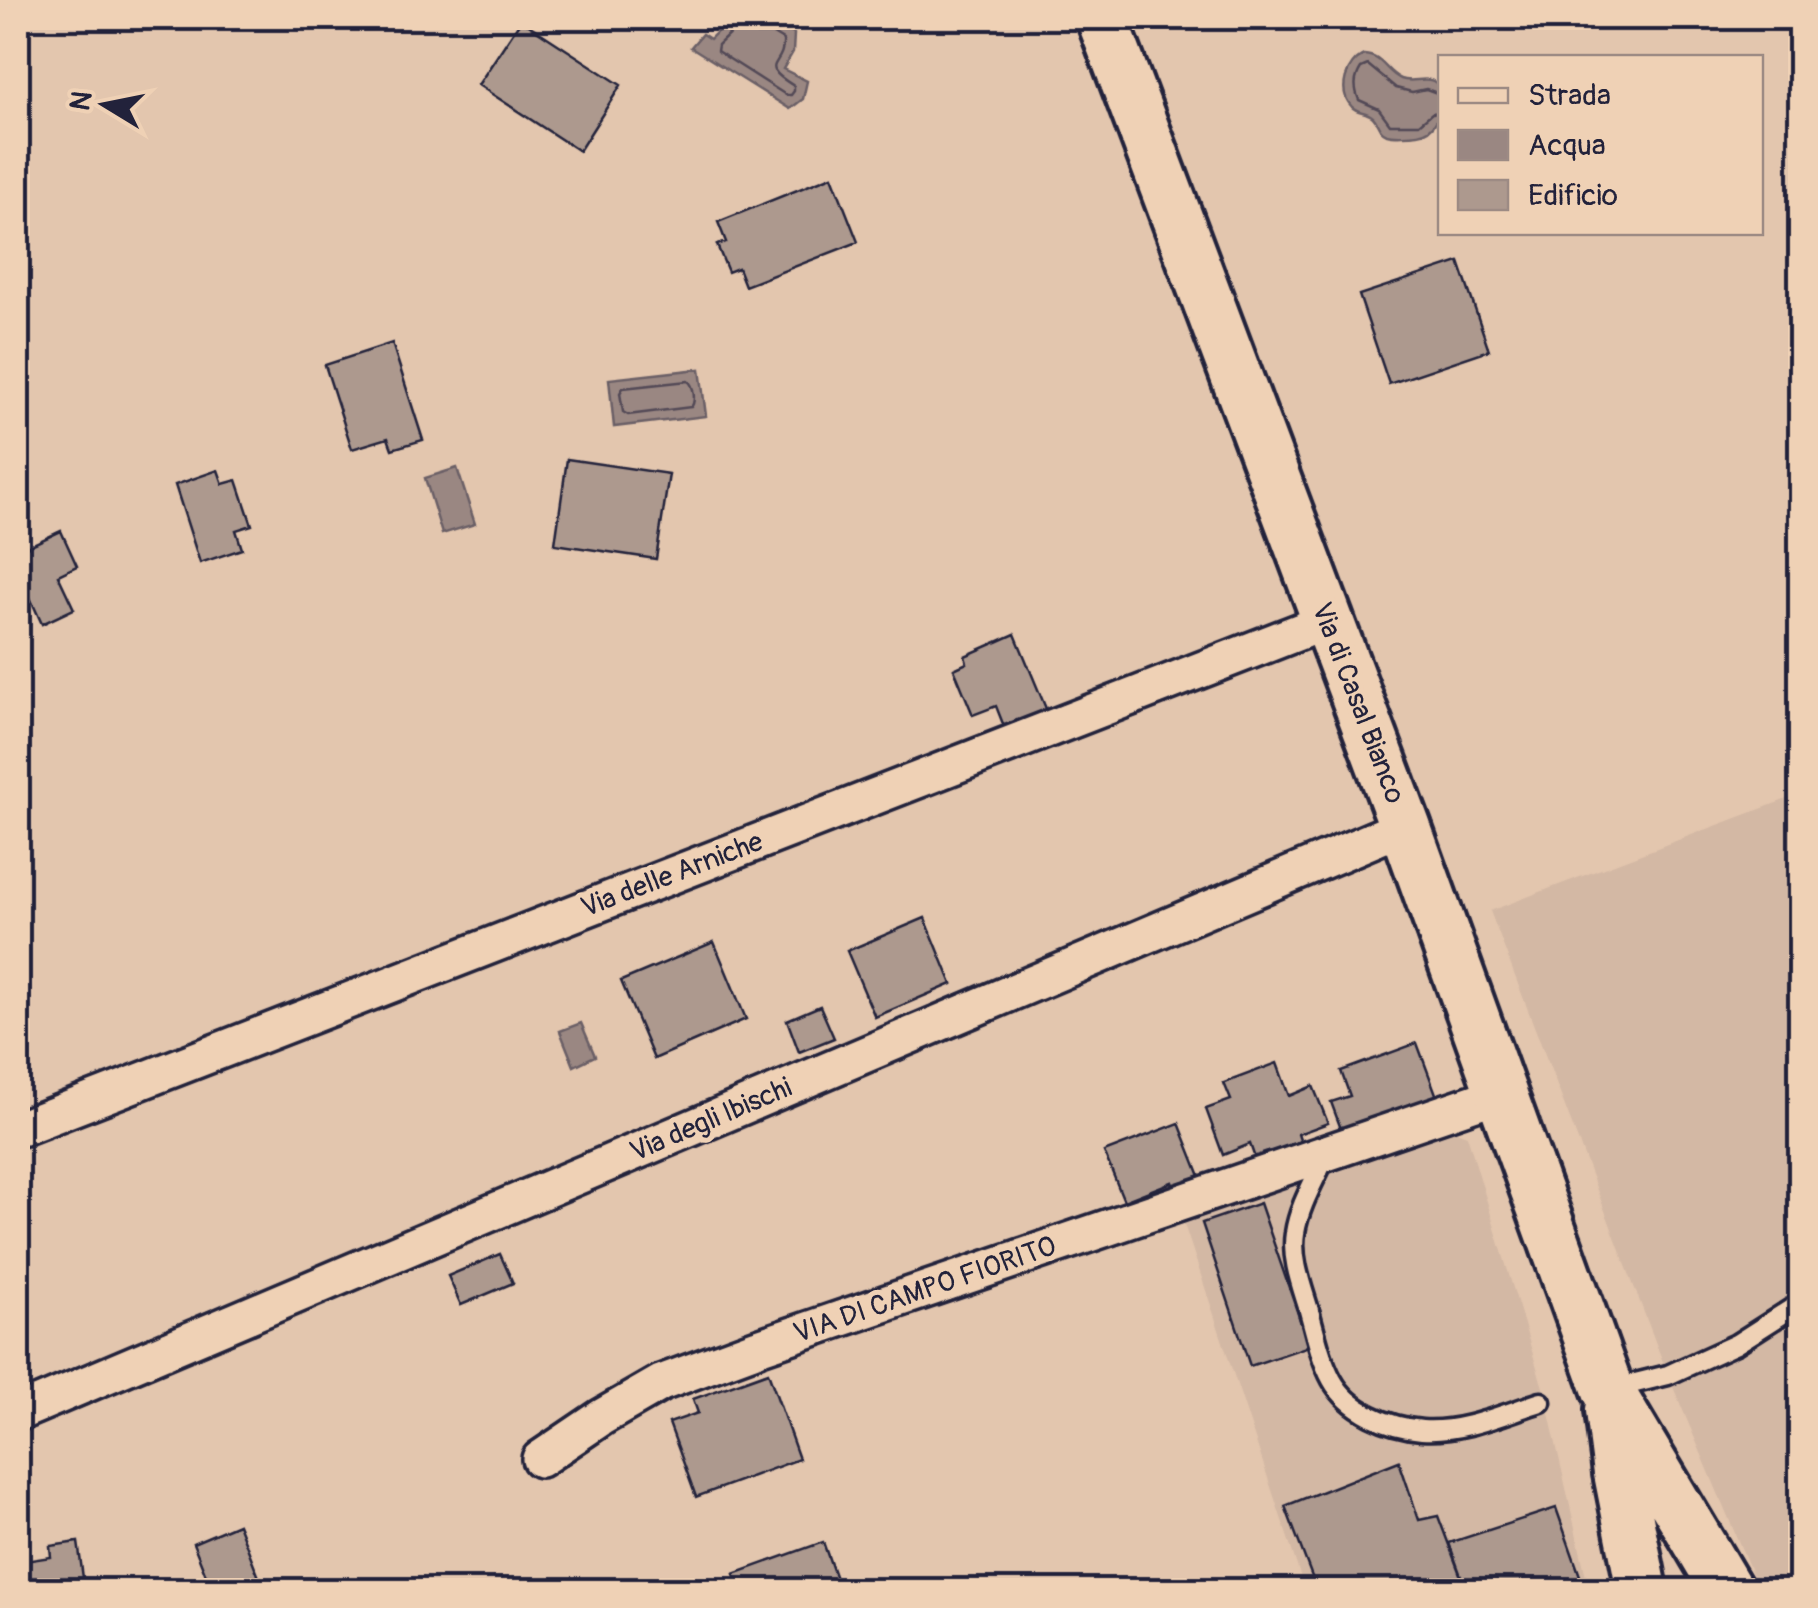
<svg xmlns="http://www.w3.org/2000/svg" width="1818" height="1608" font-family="Pangolin,sans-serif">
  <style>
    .built { fill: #d3b8a4 }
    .water { fill: #9a8782; stroke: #6a5f66; stroke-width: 2.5 }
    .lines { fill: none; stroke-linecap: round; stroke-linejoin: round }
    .shore { stroke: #524a57; stroke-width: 2.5 }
    .building { fill: #ad998e; stroke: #22223b; stroke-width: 2.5 }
    .lane-casing { stroke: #22223b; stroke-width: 25 }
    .street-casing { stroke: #22223b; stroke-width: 42 }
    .secondary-casing { stroke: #22223b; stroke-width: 58 }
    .lane { stroke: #efd1b5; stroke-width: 18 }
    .street { stroke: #efd1b5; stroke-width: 35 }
    .secondary { stroke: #efd1b5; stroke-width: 50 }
    .labels { text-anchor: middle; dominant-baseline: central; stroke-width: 10; stroke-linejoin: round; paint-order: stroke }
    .street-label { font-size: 28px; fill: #22223b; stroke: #efd1b5 }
  </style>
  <rect width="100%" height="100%" fill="#e3c6ae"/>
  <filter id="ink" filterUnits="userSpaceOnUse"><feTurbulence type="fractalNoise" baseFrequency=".01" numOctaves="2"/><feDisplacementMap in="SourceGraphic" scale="20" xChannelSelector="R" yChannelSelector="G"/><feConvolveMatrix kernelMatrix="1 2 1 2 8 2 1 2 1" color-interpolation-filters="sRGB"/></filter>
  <g filter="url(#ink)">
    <path class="built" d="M1800 794V1590H1759L1668 1375 1490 911Z
      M1453 1130 1467 1135 1544 1391 1589 1590H1305L1180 1212Z"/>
    <path class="water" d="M731 18H741L760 25 775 24 794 34 793 52 783 69 807 81 803 99 790 109 691 47 702 34 710 39Z
      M1364 55C1383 56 1385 72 1401 79 1413 84 1429 74 1438 85 1441 90 1440 93 1440 99 1440 115 1437 131 1418 134 1411 135 1394 136 1387 134 1378 131 1379 123 1373 117 1366 111 1358 113 1352 107 1337 91 1346 63 1364 55Z
      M700 369 706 416 614 427 609 379Z
      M457 468 475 524 442 534 425 478Z
      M581 1023 595 1056 574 1066 560 1031Z"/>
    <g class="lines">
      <path class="shore" d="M739 25 756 34H773L783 40C785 67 756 63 794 86V91L791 95H786L717 51 718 45Z
        M1440 94 1426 89 1412 92 1396 88 1368 65 1361 68C1354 79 1354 88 1359 100L1379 109 1390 124H1419L1432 113 1440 112
        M688 381C694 385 696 402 691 407L628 415 623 412 620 393 623 388Z"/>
    </g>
    <path class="building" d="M521 20 621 85 579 151 478 85Z
      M832 176 858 242 745 286 738 268 728 272 717 245 726 242 718 222Z
      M1459 262 1489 350 1389 384 1359 295Z
      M392 343 423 440 392 449 388 438 352 449 325 365Z
      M567 459 669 474 656 559 555 544Z
      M218 470 223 484 237 480 252 525 236 530 242 549 200 563 175 485Z
      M61 531 77 566 58 575 74 609 42 624 18 571V551Z
      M1015 634 1047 711 1005 729 996 706 973 715 954 669 967 663 965 656Z
      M925 918 952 984 875 1017 847 951Z
      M714 942 746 1019 654 1059 621 981Z
      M820 1006 834 1038 799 1052 787 1020Z
      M1417 1043 1439 1102 1344 1137 1331 1102 1350 1096 1341 1071Z
      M1277 1063 1289 1096 1313 1086 1328 1123 1298 1134 1301 1143 1256 1161 1250 1144 1223 1155 1206 1109 1231 1100 1224 1083Z
      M1179 1123 1204 1186 1177 1196 1172 1182 1124 1201 1104 1152Z
      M1260 1203 1309 1346 1250 1366 1202 1223Z
      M500 1254 513 1283 461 1305 448 1276Z
      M768 1372 799 1459 696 1497 669 1423 698 1413 693 1399Z
      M1399 1461 1419 1520 1438 1516 1466 1590H1317L1285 1506Z
      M1556 1508 1585 1590H1466L1449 1543Z
      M238 1524 264 1590H212L193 1543Z
      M78 1542 84 1585 51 1590H18V1562L51 1557 50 1546Z
      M823 1542 840 1590H740L734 1574Z"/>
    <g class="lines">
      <g class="lane-casing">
        <path id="lane" d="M1326 1155C1315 1180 1299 1206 1295 1233 1291 1257 1301 1284 1308 1307 1315 1331 1320 1358 1332 1380 1349 1411 1388 1427 1422 1430 1462 1433 1503 1414 1541 1402
          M1611 1389 1668 1375 1736 1344 1800 1303"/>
      </g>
      <g class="street-casing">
        <path id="street" d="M18 1129 1327 621
          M18 1413 1405 826
          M540 1459 602 1417 661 1383 758 1347 1502 1093"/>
      </g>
      <g class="secondary-casing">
        <path id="secondary" d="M1102 18 1405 826 1608 1390 1727 1590
          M1611 1410 1619 1473 1642 1590"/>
      </g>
      <use href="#lane" class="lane"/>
      <use href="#street" class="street"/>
      <use href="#secondary" class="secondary"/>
    </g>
  </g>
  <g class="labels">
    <g class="street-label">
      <text transform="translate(1358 703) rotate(69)">Via di Casal Bianco</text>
      <text transform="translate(672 875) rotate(-21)">Via delle Arniche</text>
      <text transform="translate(711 1120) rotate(-23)">Via degli Ibischi</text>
      <text transform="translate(925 1290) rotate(-19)">VIA DI CAMPO FIORITO</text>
    </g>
  </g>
  <rect width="1818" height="1608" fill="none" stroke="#efd1b5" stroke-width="60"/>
  <rect x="30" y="30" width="1758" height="1548" fill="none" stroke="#22223b" stroke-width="4" filter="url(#ink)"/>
  <rect x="1438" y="55" width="325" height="180" fill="#efd1b5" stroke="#9d8b84" stroke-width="2.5"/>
  <rect x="1458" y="88" width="50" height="15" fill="#efd1b5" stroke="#9d8b84" stroke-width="2.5"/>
  <text x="1528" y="105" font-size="30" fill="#22223b">Strada</text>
  <rect x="1458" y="130" width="50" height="30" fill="#9a8782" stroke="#9d8b84" stroke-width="2.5"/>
  <text x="1528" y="155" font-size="30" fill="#22223b">Acqua</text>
  <rect x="1458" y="180" width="50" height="30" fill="#ad998e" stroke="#9d8b84" stroke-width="2.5"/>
  <text x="1528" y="205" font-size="30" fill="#22223b">Edificio</text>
  <g transform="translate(105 105) rotate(280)" stroke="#efd1b5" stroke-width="8" paint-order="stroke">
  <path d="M0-8L18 38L0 25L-18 38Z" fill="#22223b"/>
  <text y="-15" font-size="28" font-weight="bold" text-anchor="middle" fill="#22223b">N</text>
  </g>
</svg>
